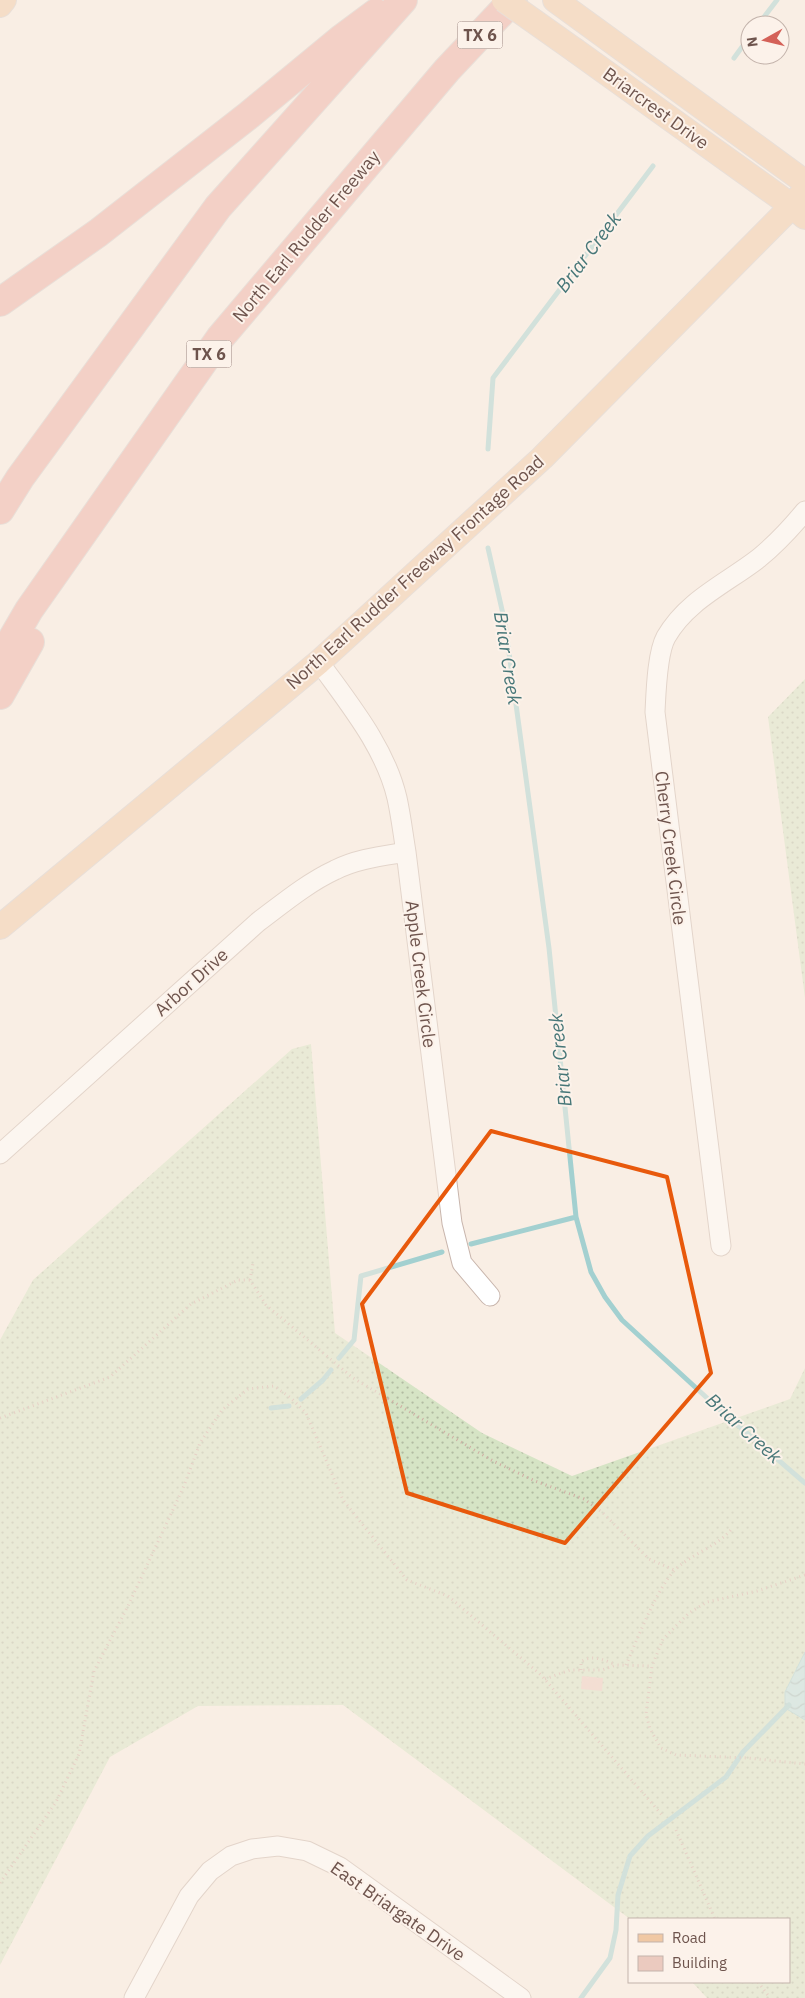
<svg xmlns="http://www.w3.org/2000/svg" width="805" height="1998" font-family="'IBM Plex Sans',sans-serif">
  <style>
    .grass { fill: url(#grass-dots) }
    .water { fill: url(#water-waves); stroke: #a3d0d0 }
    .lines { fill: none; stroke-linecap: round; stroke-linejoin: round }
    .stream { stroke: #a3d0d0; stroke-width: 5 }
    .building { fill: #ebcabf }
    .minor-casing { stroke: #c8b5ac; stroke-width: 21 }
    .major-casing { stroke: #d4ccca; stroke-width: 26 }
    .highway-casing { stroke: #d4ccca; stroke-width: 30 }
    .path { stroke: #cfada3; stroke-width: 3; stroke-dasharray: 1 4; stroke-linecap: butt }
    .minor { stroke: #fff; stroke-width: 19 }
    .major { stroke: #f0c8a4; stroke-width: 24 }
    .highway { stroke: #ecaaa2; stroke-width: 28 }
    .major-bridge-casing { stroke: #d4ccca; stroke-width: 26; stroke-linecap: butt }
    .major-bridge { stroke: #f0c8a4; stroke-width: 24 }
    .marked { fill: none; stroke: #e8590c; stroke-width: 4; stroke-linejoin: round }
    .labels { text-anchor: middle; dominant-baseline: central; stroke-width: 4; stroke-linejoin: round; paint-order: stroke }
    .shield { fill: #fcf2ea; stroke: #99837c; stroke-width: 1 }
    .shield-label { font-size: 16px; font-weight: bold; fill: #6e544d }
    .street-label { font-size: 18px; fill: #6e544d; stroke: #fcf2ea }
    .water-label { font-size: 19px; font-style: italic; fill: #477778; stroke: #fcf2ea }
  </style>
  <defs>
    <pattern id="grass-dots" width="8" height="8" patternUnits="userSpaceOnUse" patternTransform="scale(1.25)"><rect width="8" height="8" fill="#d6e4c5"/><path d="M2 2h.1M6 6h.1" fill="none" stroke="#b2bba2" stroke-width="1.8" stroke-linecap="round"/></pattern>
    <pattern id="water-waves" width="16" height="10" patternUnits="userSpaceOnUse" patternTransform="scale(1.25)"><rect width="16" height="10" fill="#bbe0df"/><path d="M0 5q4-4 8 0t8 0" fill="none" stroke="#9cb8b7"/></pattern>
  </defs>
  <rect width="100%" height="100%" fill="#f9eee4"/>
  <path class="grass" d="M805 679V998L768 717Z
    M311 1044 335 1333 482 1433 572 1476 790 1399 805 1368V1998H707L692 1982H789V1919H630L343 1705 198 1706 110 1757 0 1965V1340L33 1280 292 1049Z"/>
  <path class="water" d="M805 1652V1720L785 1708V1692Z"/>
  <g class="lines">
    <path class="stream" d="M758 25 777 0
      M734 58 750 36
      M488 449 493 378 653 166
      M488 548 505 623 549 948 576 1217 591 1272 605 1297 622 1320 719 1409 805 1483
      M471 1244 576 1217
      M339 1358 354 1340 361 1276 442 1252
      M301 1399 323 1380 331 1370
      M271 1408 289 1406
      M581 1998 610 1958 616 1930 618 1895 630 1856 648 1836 726 1777 743 1752 789 1705"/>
  </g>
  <path class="building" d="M582 1676 603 1678 602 1691 581 1689Z"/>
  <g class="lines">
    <g class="minor-casing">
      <path id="minor" d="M319 662C349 704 385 747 397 798 401 816 403 834 406 852L452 1223 462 1263 490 1296
        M0 1154 258 922C282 904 307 883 335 870 356 859 382 856 406 852
        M721 1246 655 712C656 693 657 653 666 637 687 600 727 583 759 558 776 544 791 528 805 511
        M134 1998 189 1896 210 1871 231 1856 252 1849 278 1846 307 1851 340 1867 521 1998"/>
    </g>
    <g class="major-casing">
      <path id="major" d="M555 0 805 182
        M0 5 4 0
        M576 51 792 206 805 217
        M0 927 319 662 542 458 792 206 805 190"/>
    </g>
    <g class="highway-casing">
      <path id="highway" d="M0 302 98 233 249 115 341 39 376 13
        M0 510 20 478 218 207 403 0
        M0 660 29 610 220 338 447 70 513 0
        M0 695 30 642"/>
    </g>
    <path class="path" d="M250 1280 253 1263
      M0 1418 110 1377 191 1304 238 1280H250L266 1305 353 1378 493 1461 535 1481 584 1499 603 1513 649 1559 674 1570
      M805 1575 757 1591 707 1602 689 1613 663 1639 652 1666 646 1714 650 1729 661 1748 676 1755 748 1758 805 1764
      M626 1665C637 1640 657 1588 675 1570 692 1553 720 1546 733 1527
      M581 1670V1662C590 1654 606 1660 616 1665
      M545 1679 570 1670H602L616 1665 652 1666
      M676 1830 715 1919
      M0 1883 56 1802 79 1754 94 1671 128 1606 184 1486 200 1443 222 1410 248 1389 274 1386 291 1398 306 1413 343 1500 407 1580 448 1596 541 1675 662 1815
      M758 1982 770 1998"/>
    <use href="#minor" class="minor"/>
    <use href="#major" class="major"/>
    <use href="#highway" class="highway"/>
    <g class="major-bridge-casing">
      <path id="major-bridge" d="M504 0 576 51"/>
    </g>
    <use href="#major-bridge" class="major-bridge"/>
  </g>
  <path d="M0 0H805V1998H0ZM491 1131 667 1177 711 1373 565 1543 407 1493 362 1304Z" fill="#f9eee4" fill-opacity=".55" fill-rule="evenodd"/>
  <path class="marked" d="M491 1131 667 1177 711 1373 565 1543 407 1493 362 1304Z"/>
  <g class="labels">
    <g class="shield">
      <rect x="457.5" y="21.5" width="45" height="27" rx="4"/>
      <rect x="186.5" y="340.5" width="45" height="27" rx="4"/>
    </g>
    <g class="shield-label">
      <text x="480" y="35">TX 6</text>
      <text x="209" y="354">TX 6</text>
    </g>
    <g class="street-label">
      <text transform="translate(656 108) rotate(36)">Briarcrest Drive</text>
      <text transform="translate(306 236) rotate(-50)">North Earl Rudder Freeway</text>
      <text transform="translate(415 572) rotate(-42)">North Earl Rudder Freeway Frontage Road</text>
      <text transform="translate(671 848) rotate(83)">Cherry Creek Circle</text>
      <text transform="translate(421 974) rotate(83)">Apple Creek Circle</text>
      <text transform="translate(191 982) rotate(-42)">Arbor Drive</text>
      <text transform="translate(398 1911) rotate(35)">East Briargate Drive</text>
    </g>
    <g class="water-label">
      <text transform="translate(588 252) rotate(-53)">Briar Creek</text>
      <text transform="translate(508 658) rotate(81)">Briar Creek</text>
      <text transform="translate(560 1060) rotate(-96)">Briar Creek</text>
      <text transform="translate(744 1428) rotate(42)">Briar Creek</text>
    </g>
  </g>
  <rect x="628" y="1918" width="162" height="65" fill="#fcf2ea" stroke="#c3b3ab"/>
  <rect x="638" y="1934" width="25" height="8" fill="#f0c8a4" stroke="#c3b3ab"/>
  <text x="672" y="1943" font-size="15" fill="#6e544d">Road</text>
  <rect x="638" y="1956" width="25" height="15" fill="#ebcabf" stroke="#c3b3ab"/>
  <text x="672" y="1968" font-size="15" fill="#6e544d">Building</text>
  <g transform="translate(765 40) rotate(262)"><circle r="24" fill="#fcf2ea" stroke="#c3b3ab"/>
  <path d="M0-4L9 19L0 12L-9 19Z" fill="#d46158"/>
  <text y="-8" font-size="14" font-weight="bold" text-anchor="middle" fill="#6e544d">N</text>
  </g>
</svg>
